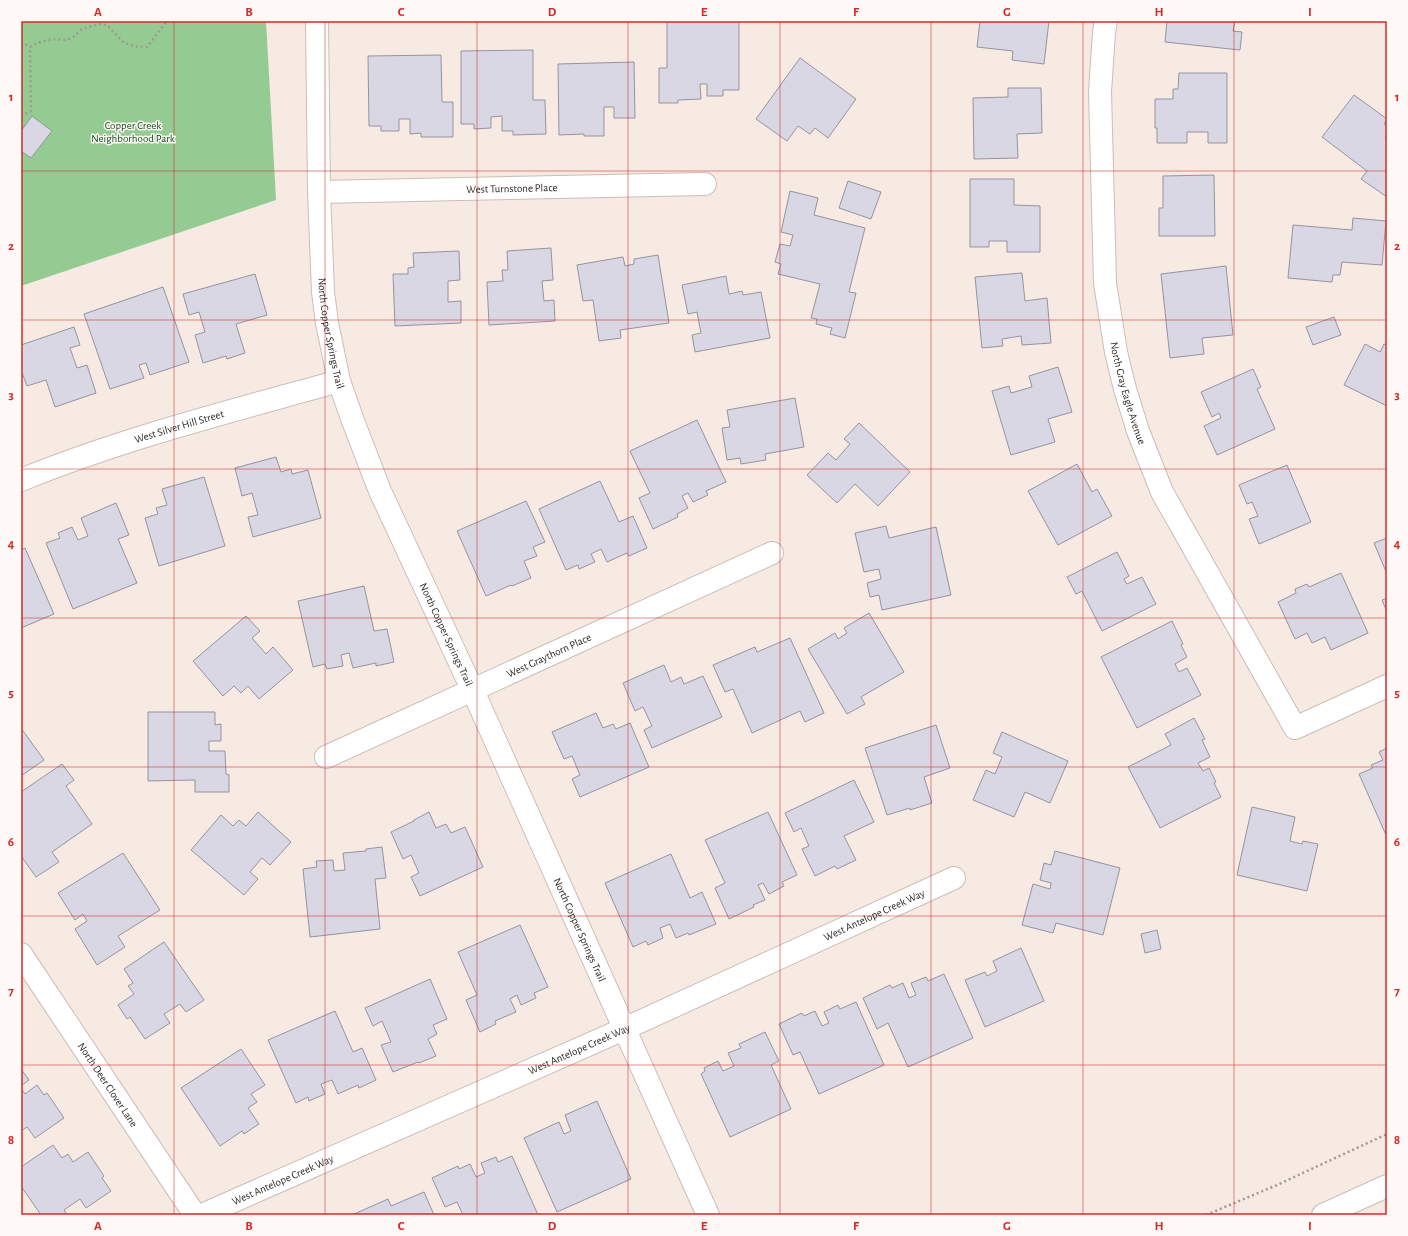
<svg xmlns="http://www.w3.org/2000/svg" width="1408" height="1236" font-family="'Alegreya Sans',sans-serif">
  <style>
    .green { fill: #94cb93 }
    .building { fill: #d9d7e4; stroke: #95939f }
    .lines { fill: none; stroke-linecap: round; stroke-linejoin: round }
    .minor-casing { stroke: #cabeb7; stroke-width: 24 }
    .tertiary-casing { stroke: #cabeb7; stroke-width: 24 }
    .primary-casing { stroke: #cabeb7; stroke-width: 24 }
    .path { stroke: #a19792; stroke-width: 2.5; stroke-dasharray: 2 3; stroke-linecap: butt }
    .minor { stroke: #fff; stroke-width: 22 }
    .tertiary { stroke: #fff; stroke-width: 22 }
    .primary { stroke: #fff; stroke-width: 22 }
    .grid { fill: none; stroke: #d62828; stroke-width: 1; stroke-opacity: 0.55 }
    .labels { text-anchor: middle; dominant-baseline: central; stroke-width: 3; stroke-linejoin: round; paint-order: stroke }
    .park-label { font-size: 11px; fill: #0e4c14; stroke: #fef9f6 }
    .street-label { font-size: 11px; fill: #2d2825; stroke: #fef9f6 }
    .neatline { fill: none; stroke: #d62828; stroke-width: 1.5 }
    .grid-label { font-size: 13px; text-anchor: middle; font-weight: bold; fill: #d62828 }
  </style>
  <rect width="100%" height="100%" fill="#f7eae3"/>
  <path class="green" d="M21 21H266L276 200 21 286Z"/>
  <path class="building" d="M667 21H739V90H723V96H707V84H700L701 99 678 100V103H659V68H667Z
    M980 21H1049L1044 64 1012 60 1013 51 977 47Z
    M1167 21H1235L1233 31 1242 32 1240 50 1165 42Z
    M533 50V100H545L546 134 513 135V131H502V116L491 117V128L474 129V124H461V51Z
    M441 55 442 102H453V137H421V133L410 134V119H399V131H381V126H369L368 56Z
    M800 58 856 99 828 138 815 128 810 134 798 126 787 141 756 119Z
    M634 62 635 118H614V107H604V136H584V134L559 135 558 64Z
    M1179 73H1227V143H1208V132H1187V143H1157V128H1155V99H1173V89H1178Z
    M1008 88H1041L1042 133 1017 134 1018 158 974 159 973 98 1008 97Z
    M1354 95 1387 119 1384 124 1387 126V135L1385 138 1387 140V197L1361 179 1367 171 1322 137Z
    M32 116 52 131 31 158 21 151V131Z
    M1214 175 1215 236H1159V208H1163V176Z
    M970 179H1014V205L1040 206V252H1007V241H989V247H970Z
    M848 181 881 192 871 219 839 208Z
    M790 191 818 198 814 215 865 228 849 292 856 293 845 338 830 334 832 328 816 324 817 319 811 318 820 284 778 274 781 264 775 262 780 244 790 246 793 235 781 232Z
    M1353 218 1386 221 1382 265 1342 262 1340 275H1333L1332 282 1288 278 1293 225 1352 230Z
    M551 248 553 280 542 281 544 301 554 300 555 321 489 325 487 282 503 281 502 270H508L507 251Z
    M459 251 460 280 448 281V302L461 301V323L395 326 393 274H408V268L414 267 413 253Z
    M658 255 669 323 620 330 621 338 599 341 593 300 583 301 577 265 623 257 625 266 634 264V259Z
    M1226 266 1233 335 1202 338 1204 354 1170 358 1161 274Z
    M1022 273 1025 301 1047 298 1051 343 1022 345 1021 336 1002 339 1003 346 982 348 975 277Z
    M255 274 267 315 236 324 245 353 227 359 226 356 203 363 195 335 205 332 199 312 189 315 183 294Z
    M726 276 729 294 742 291 743 295 761 292 770 338 695 352 692 335 701 333 697 312 688 314 682 285Z
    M163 287 189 362 150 375 146 363 139 365 144 378 110 389 84 314Z
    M1334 317 1341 335 1313 345 1306 327Z
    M74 327 80 345 70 348 77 368 87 365 96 393 55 407 46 380 27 386 21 370V345Z
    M1365 344 1380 352 1384 344 1387 345V406L1344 385Z
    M1058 367 1072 412 1048 419 1055 442 1011 455 992 391 1009 386 1011 393 1032 387 1029 376Z
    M1253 369 1261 387 1257 389 1275 429 1217 455 1204 426 1221 418 1219 413 1212 417 1201 392Z
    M795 398 804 447 765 454 766 460 741 464 740 458 727 460 722 428 730 427 727 410Z
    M697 420 726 482 706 491 708 495 693 502 688 493 682 496 688 508 677 514 678 517 653 529 639 498 650 493 630 451Z
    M859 423 910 472 878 506 855 484 837 503 807 475 828 453 836 460 850 444 844 439Z
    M276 457 281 472 291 469 292 474 308 470 321 518 253 537 248 517 258 515 252 493 242 496 235 468Z
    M1077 464 1092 492 1097 489 1112 516 1058 545 1028 491Z
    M1287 465 1311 522 1259 544 1249 519 1258 516 1252 502 1247 504 1239 485Z
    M204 477 225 546 159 566 145 518 158 514 156 508 167 505 162 489Z
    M600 481 619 522 633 516 647 548 629 556 627 553 607 562 601 549 591 554 595 562 579 569 578 565 566 570 539 509Z
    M526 501 545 542 533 547 537 556 524 561 531 578 512 586 511 585 486 596 457 531Z
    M116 503 129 535 118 539 137 583 73 609 46 543 60 538 58 533 72 527 78 540 88 536 81 518Z
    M886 526 889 538 936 527 951 595 882 610 879 595 870 597 867 583 881 579 879 569 864 572 855 533Z
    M1387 538V574L1374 543Z
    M25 548 54 614 21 628V550Z
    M1117 552 1129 576 1124 579 1127 584 1142 577 1156 604 1102 631 1082 591 1076 594 1067 577Z
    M1341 573 1368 633 1331 650 1325 637 1312 643 1307 633 1295 639 1278 602 1296 593 1295 589 1307 584 1309 587Z
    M364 586 374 631 387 629 394 662 376 666V663L353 668 349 653 341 655 343 666 327 669 325 664 313 667 298 601Z
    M1387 598V612L1382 600Z
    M869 613 904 672 861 697 865 704 847 714 808 649 835 633 838 639 847 633 844 628Z
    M246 616 260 631 252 638 266 654 273 647 293 670 259 699 248 686 241 693 234 686 223 696 193 661Z
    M1172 621 1183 644 1181 645 1187 657 1175 664 1179 672 1187 668 1201 695 1137 728 1101 657Z
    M790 638 824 713 805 722 800 711 752 733 733 689 725 692 713 665 755 647 757 652Z
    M664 665 671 682 681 677 684 684 703 676 722 717 652 748 644 730 652 726 643 707 635 711 623 683Z
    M148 712H215V725L221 724V741H209V751H225L226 774 229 775V792H195V780L148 781Z
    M596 713 603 728 613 724 616 729 630 723 649 767 580 797 572 779 580 775 572 756 564 759 552 732Z
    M1194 718 1205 739 1202 740 1210 757 1198 763 1203 771 1209 768 1216 782 1214 783 1221 797 1160 828 1128 767 1171 745 1165 734Z
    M936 725 950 768 924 777 932 803 910 810V808L887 815 865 748Z
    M21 728 44 760 21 776Z
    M1002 732 1068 761 1050 803 1025 792 1014 817 973 800 986 770 995 774 1002 757 993 753Z
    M1387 748V834L1386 835 1359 774 1373 768 1371 765 1383 760 1379 752Z
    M62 764 74 780 66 786 92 824 52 852 59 862 36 877 21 856V792Z
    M854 780 874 822 844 836 856 860 837 869 835 866 815 876 802 849 809 846 801 828 794 832 785 813Z
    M1252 807 1295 817 1290 841 1302 844 1303 841 1318 844 1307 891 1237 875Z
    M258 812 291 842 270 865 262 858 250 872 258 879 244 895 191 850 221 815 233 826 239 820 246 826Z
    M429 812 436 828 446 824 451 833 465 827 483 867 420 896 411 877 419 873 411 855 403 859 391 832 414 821V820Z
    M768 812 797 875 782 882 784 886 769 894 763 883 758 885 765 900 753 905 754 907 729 919 715 888 725 883 705 840Z
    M382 847 386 878 375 879 380 929 310 937 303 869 317 867 316 861 333 860 334 871 345 870 343 853 366 851V849Z
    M1055 851 1120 868 1103 935 1056 923 1053 933 1022 925 1033 884 1050 889 1051 883 1040 880 1044 863 1051 865Z
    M123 853 160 910 118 936 125 947 97 965 75 929 87 921 83 914 75 920 58 893Z
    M671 854 690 898 702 892 716 924 689 935 688 933 676 938 670 924 660 928 663 938 648 945 646 941 633 947 605 883Z
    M520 925 548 987 534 993 536 998 521 1005 517 995 510 999 516 1012 495 1021 496 1024 480 1032 466 1000 477 995 458 952Z
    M1157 930 1161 949 1145 953 1141 934Z
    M164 942 204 1000 186 1012 180 1004 164 1014 170 1023 145 1039 130 1017 127 1019 118 1005 134 994 128 986 133 983 124 969Z
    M1021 948 1044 1001 985 1027 965 980 985 972 987 976 997 971 993 961Z
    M944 974 973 1038 908 1067 888 1023 877 1029 863 998 890 985 892 988 903 983 909 998 916 995 911 983 926 977 928 981Z
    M430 979 447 1019 433 1025 437 1034 428 1039 436 1056 419 1063 418 1062 393 1072 381 1045 391 1042 382 1021 373 1026 365 1008Z
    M856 1002 884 1065 819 1094 800 1052 793 1055 779 1024 802 1013 804 1016 815 1011 822 1026 829 1023 824 1012 838 1005 840 1009Z
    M335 1011 353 1052 362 1048 376 1080 359 1088 358 1085 338 1094 332 1080 321 1084 325 1094 309 1101 308 1097 296 1103 268 1040Z
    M765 1032 779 1061 771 1065 791 1109 730 1137 701 1074 705 1071 704 1068 718 1061 723 1071 734 1066 728 1053 741 1048 739 1044Z
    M241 1049 265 1085 251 1094 257 1102 248 1108 259 1124 244 1134 242 1131 220 1146 181 1088Z
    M21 1069 29 1080 21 1086Z
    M37 1085 44 1095 47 1093 64 1118 35 1138 27 1127 21 1131V1088L25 1094Z
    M597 1101 631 1179 557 1212 524 1138 559 1122 564 1134 571 1131 565 1115Z
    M53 1145 62 1158 68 1154 73 1162 88 1152 104 1176 102 1178 111 1191 86 1208 80 1199 64 1210 67 1215H41L21 1186V1167Z
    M512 1156 538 1215H463L457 1202 445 1207 432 1178 458 1166 459 1169 470 1164 476 1177 485 1173 481 1163 496 1157 498 1162Z
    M424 1192 434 1215H352L388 1199 391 1206Z"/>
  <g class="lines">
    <g class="minor-casing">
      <g id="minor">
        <path id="s1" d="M1106 21 1104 32 1100 92 1105 283 1116 352 1125 389 1138 431 1162 492 1295 728 1387 686"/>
        <path id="s2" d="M319 192 705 184"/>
        <path id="s3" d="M21 480C124 438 232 411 339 381"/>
        <path id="s4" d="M326 757 772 553"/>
        <path id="s5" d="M21 954 195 1215"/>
        <path id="s6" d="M202 1215 624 1029 954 878"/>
      </g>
    </g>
    <g class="tertiary-casing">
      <g id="tertiary">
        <path id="s7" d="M317 21 319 192 323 292 327 323 339 381 353 421 380 491 473 691 708 1215"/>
      </g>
    </g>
    <g class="primary-casing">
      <path id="primary" d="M1323 1215 1387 1186"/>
    </g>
    <path class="path" d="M21 42 30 47
      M30 47 37 43 52 39 66 40 73 37 82 29 99 24 107 25 124 43 138 47H147L167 21
      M21 116 31 111 30 47
      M1206 1215 1277 1185 1387 1134"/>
    <use href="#minor" class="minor"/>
    <use href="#tertiary" class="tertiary"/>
    <use href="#primary" class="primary"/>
  </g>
  <path class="grid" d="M174 21V1215M325 21V1215M477 21V1215M628 21V1215M780 21V1215M931 21V1215M1083 21V1215M1234 21V1215M21 171H1387M21 320H1387M21 469H1387M21 618H1387M21 767H1387M21 916H1387M21 1065H1387"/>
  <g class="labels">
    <g class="park-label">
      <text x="133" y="125">Copper Creek<tspan x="133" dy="13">Neighborhood Park</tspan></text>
    </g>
    <g class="street-label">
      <text stroke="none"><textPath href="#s2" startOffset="193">West Turnstone Place</textPath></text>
      <text stroke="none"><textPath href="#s7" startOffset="313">North Copper Springs Trail</textPath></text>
      <text stroke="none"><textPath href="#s1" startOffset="375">North Gray Eagle Avenue</textPath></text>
      <text stroke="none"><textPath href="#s3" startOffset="167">West Silver Hill Street</textPath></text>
      <text stroke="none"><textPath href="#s7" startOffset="637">North Copper Springs Trail</textPath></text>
      <text stroke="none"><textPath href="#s4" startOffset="245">West Graythorn Place</textPath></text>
      <text stroke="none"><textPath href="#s6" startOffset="736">West Antelope Creek Way</textPath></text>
      <text stroke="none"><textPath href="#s7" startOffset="961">North Copper Springs Trail</textPath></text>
      <text stroke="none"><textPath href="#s6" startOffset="412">West Antelope Creek Way</textPath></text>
      <text stroke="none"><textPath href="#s5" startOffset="157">North Deer Clover Lane</textPath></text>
      <text stroke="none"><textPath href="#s6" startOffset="88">West Antelope Creek Way</textPath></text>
    </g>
  </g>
  <rect width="1408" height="1236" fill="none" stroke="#fef9f6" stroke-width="44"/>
  <rect x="22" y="22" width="1364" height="1192" class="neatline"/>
  <g class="grid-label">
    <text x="98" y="16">A</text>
    <text x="249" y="16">B</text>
    <text x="401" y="16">C</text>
    <text x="552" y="16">D</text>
    <text x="704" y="16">E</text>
    <text x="856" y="16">F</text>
    <text x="1007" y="16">G</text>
    <text x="1159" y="16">H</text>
    <text x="1310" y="16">I</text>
    <text x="11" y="101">1</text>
    <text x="1397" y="101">1</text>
    <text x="11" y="250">2</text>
    <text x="1397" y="250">2</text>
    <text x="11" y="399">3</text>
    <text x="1397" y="399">3</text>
    <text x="11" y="548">4</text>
    <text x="1397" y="548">4</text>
    <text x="11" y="697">5</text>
    <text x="1397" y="697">5</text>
    <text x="11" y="846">6</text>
    <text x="1397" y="846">6</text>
    <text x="11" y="995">7</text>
    <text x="1397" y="995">7</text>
    <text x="11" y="1144">8</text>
    <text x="1397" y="1144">8</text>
    <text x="98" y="1230">A</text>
    <text x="249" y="1230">B</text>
    <text x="401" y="1230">C</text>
    <text x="552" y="1230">D</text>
    <text x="704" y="1230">E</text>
    <text x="856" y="1230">F</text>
    <text x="1007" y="1230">G</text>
    <text x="1159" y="1230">H</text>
    <text x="1310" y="1230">I</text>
  </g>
</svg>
